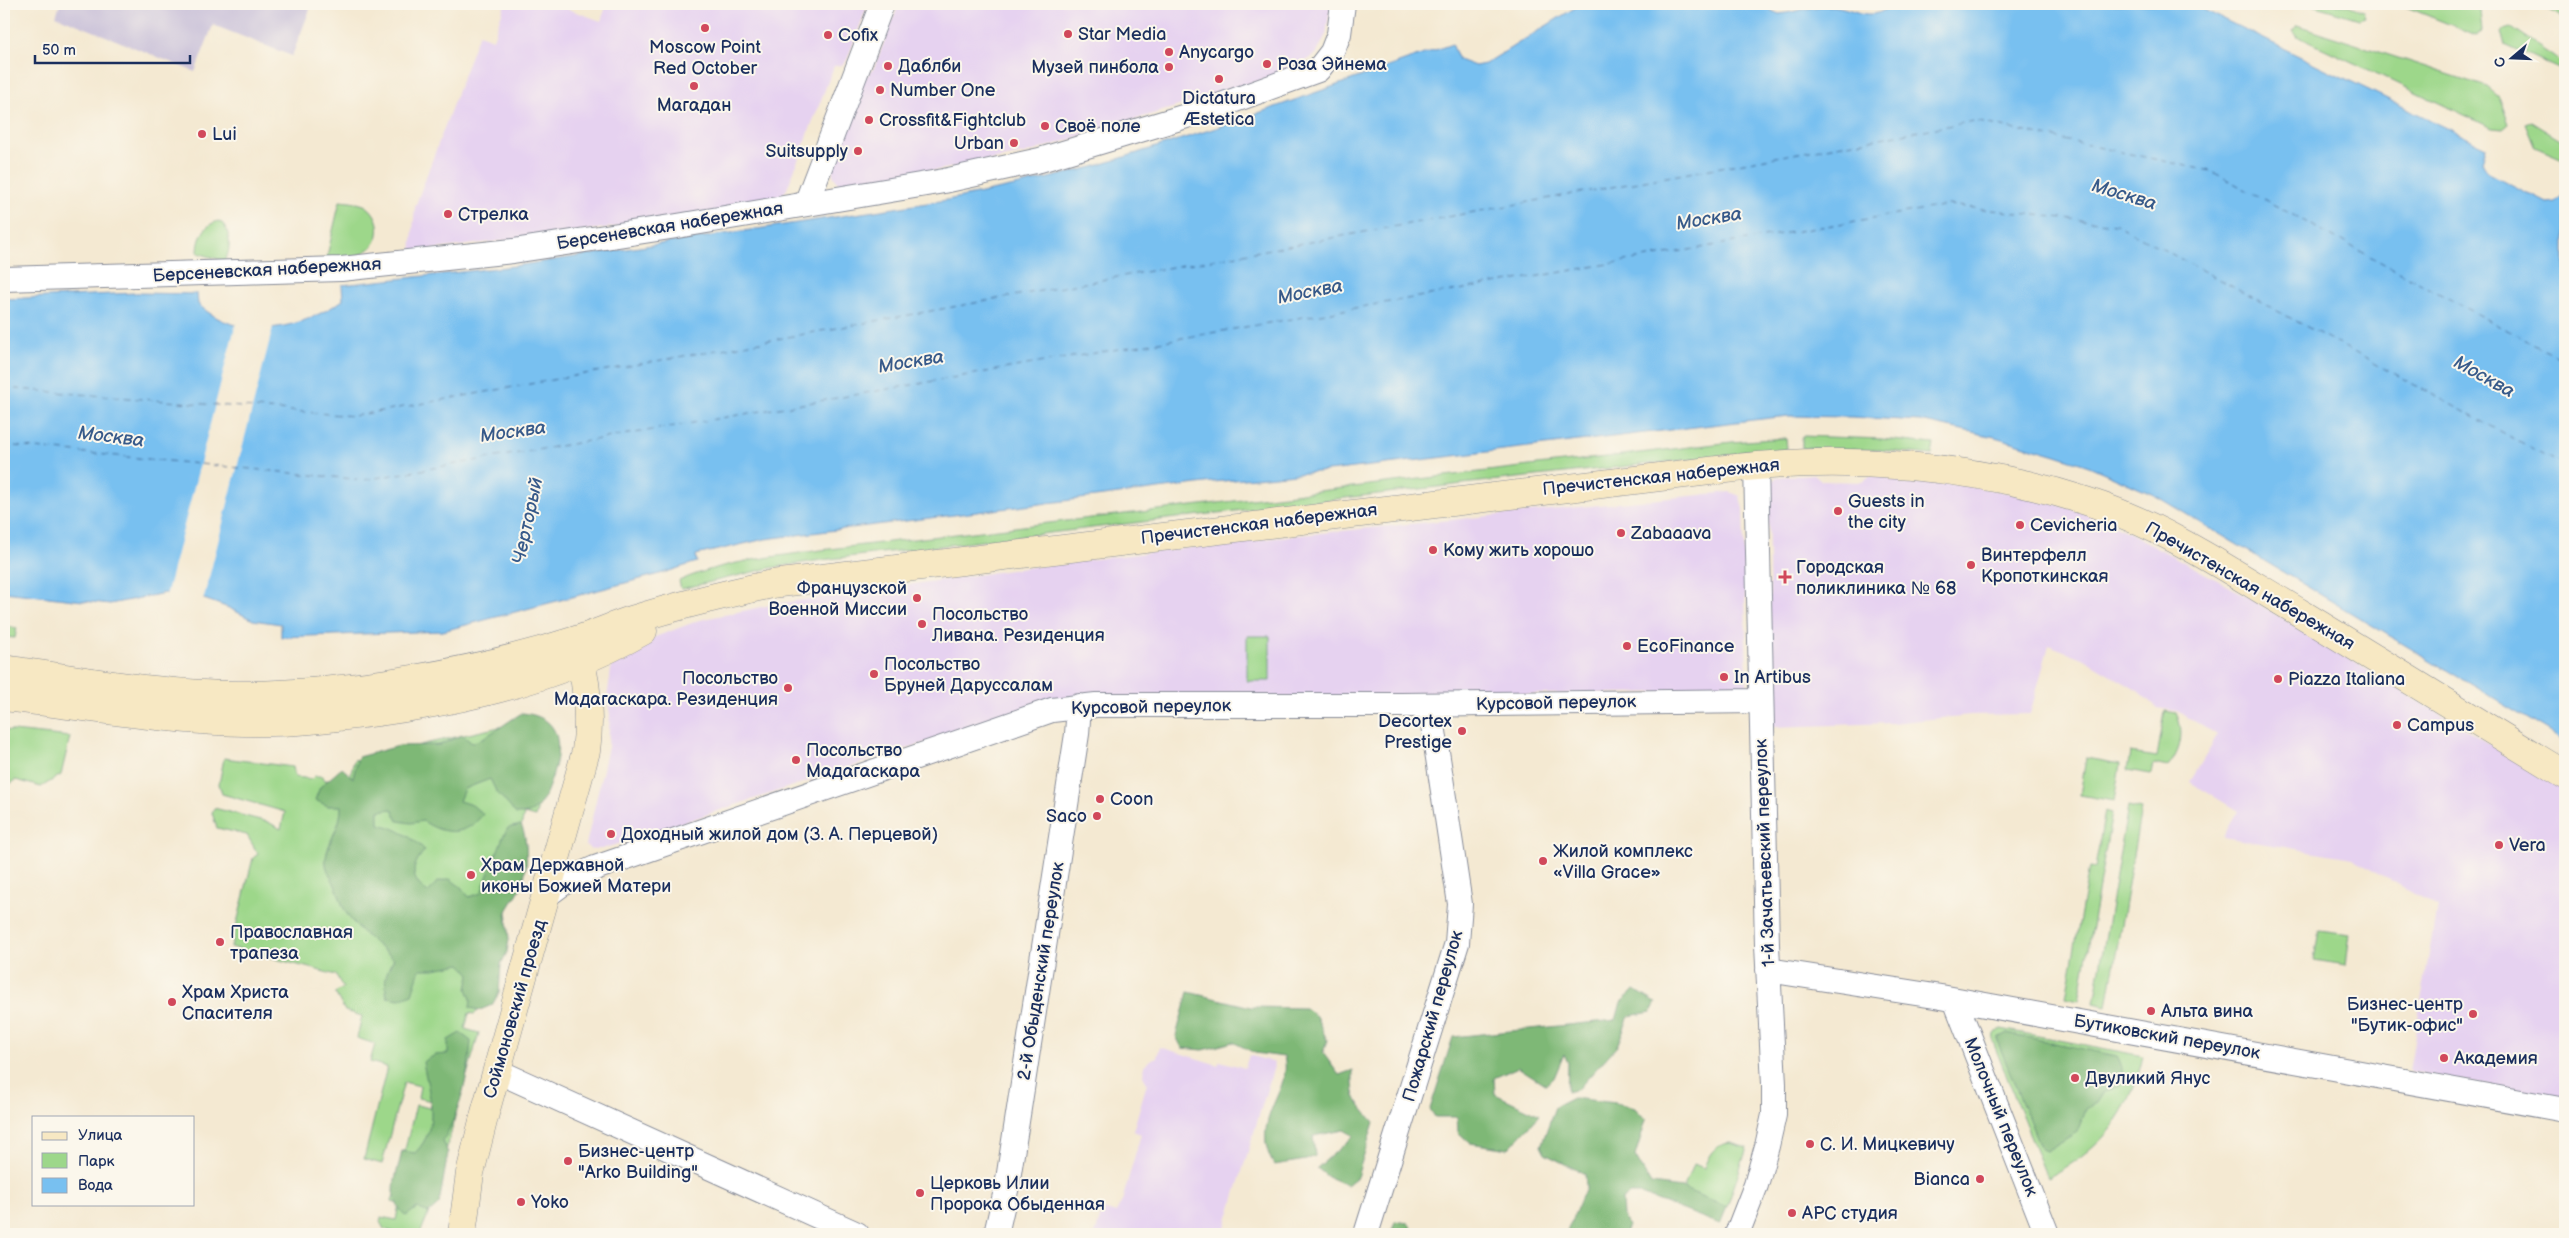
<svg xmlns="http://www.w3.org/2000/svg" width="2569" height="1238" font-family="'Balsamiq Sans',sans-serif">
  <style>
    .built { fill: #e6d2f0 }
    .industrial { fill: #c8bfd8 }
    .green { fill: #9dd78a; stroke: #5c8374 }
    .forest { fill: #7eb876; stroke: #4c746a }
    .water { fill: #78c0f0; stroke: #4a78a7 }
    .pier { fill: #f4e9d2 }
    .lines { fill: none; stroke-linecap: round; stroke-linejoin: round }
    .ferry { stroke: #375a8a; stroke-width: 1; stroke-dasharray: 6 5; stroke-linecap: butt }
    .street-casing { stroke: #888c98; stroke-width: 26 }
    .secondary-casing { stroke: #888c98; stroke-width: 29 }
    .street { stroke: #fff; stroke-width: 24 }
    .secondary { stroke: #f7e8c3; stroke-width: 28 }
    .poi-dot { fill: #d1495b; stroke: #fbf7ec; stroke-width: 2 }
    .labels { text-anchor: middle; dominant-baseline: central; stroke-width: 4; stroke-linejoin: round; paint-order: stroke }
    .poi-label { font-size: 18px; fill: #1b2f5e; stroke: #fbf7ec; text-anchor: start }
    .street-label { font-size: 18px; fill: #1b2f5e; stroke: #fbf7ec }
    .water-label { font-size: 19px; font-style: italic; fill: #375a8a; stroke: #fbf7ec }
  </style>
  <rect width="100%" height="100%" fill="#fbf7ec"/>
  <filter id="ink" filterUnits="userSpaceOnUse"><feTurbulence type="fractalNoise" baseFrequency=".02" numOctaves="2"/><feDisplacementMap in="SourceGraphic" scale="10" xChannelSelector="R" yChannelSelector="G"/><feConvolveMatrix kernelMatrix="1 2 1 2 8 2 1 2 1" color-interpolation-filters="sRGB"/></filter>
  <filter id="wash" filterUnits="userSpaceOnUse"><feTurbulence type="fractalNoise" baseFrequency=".0096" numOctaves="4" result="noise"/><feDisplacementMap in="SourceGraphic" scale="20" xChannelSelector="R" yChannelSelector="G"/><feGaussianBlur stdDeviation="1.12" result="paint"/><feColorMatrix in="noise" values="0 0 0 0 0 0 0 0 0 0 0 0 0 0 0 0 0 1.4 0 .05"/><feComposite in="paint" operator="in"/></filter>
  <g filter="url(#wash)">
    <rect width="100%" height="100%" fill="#f4e9d2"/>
    <path class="built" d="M505 4H554L601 21 607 4H868L847 60 842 65 834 66 787 189 778 200 702 216 411 252 415 207 475 44 479 34 493 39Z
      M899 4H1331L1326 34 1317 53 1302 64 1269 78 1024 154 841 188 833 175 832 165 863 80 874 68Z
      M1814 474 1822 481 1862 482 1871 475 1977 487 2030 497 2082 512 2130 533 2232 588 2565 790V1100L2409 1071 2437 907 2353 858 2223 837 2238 811 2190 782 2218 735 2177 711 2157 708 2138 691 2082 658 2049 645 2030 714 1970 715 1893 723 1772 727 1768 494 1772 481 1778 477Z
      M1730 492 1740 496 1743 509 1747 686 1744 691 1051 701 602 849H590L586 845 608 747 610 714 607 698 612 663 615 657 647 640 700 620 775 604 1053 564 1291 536Z
      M1160 1047 1218 1065 1220 1061 1245 1068 1249 1055 1275 1063 1223 1234H1095L1103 1209 1116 1213 1122 1201 1141 1134 1133 1131 1147 1083 1143 1076 1145 1065 1150 1060 1157 1057Z"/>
    <path class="industrial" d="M60 4H312L292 56 213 25 195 72 56 16Z"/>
    <path class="green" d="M2310 4H2345L2363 11 2365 17 2359 19Z
      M2399 4H2475L2480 11 2482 32 2476 35Z
      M2536 4H2565V18Z
      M2297 25 2487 87 2499 97 2509 124 2503 129 2492 128 2297 36 2293 31Z
      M2510 27 2564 64 2565 72 2505 44 2501 33 2504 29Z
      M2531 121 2565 142V160L2535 147 2525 123Z
      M340 201C348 202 356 202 364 205 381 214 384 239 368 250 356 259 340 258 326 260Z
      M219 221C231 227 232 252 224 261L198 253C198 239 204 224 219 221Z
      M1802 436 1881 439 1934 444 1932 455 1880 450 1802 448Z
      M1786 438 1787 449 1471 483 822 560 770 568 681 589 679 581C723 561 774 557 821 550L1732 442Z
      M4 626 17 628 15 638 4 637Z
      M1247 636H1270V681H1247Z
      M2165 711 2176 713C2185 732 2181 751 2168 767L2153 764 2151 774 2127 770 2130 753 2157 757Z
      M517 723 555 751 535 817 524 814 523 819C514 850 502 886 508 918L484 1007 474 1014 469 1013 465 1029 479 1033 459 1103 455 1106 418 1098 420 1086 404 1082 382 1164 364 1159 387 1067 370 1062 375 1044 357 1038 362 1016 345 1011 335 993 343 988 336 975 231 947 253 858 258 854 247 835 217 828 212 813 214 808 268 822 281 829 285 812 222 794 219 784 224 758 293 767 295 777 312 779 315 776H322L325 780 349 782 354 760Z
      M4 730 70 737 61 775 41 787 16 780 4 787Z
      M2086 758 2120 764 2114 801 2080 795Z
      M2128 806 2141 809 2107 1006 2094 1003Z
      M2105 811 2112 813 2079 1000 2066 997 2089 867 2095 868Z
      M2319 930 2350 934 2346 965 2314 960Z
      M2001 1029 2143 1056C2130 1116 2101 1150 2047 1178L1993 1042 1994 1034Z
      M416 1105 453 1113 455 1117 431 1207 420 1234H399L384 1229 380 1222 381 1217 396 1220 399 1204 392 1202Z
      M1730 1143 1747 1148 1727 1207 1683 1190 1693 1164 1704 1168C1709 1154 1714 1145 1730 1143Z"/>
    <path class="forest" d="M522 713C565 717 562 750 550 783 546 794 542 806 531 812 527 814 521 814 516 814L496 791 490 779 464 789 459 801 472 805 483 814C467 836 445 836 423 821L411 823 398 821 392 809 379 811V824C397 828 412 837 425 850 410 867 410 879 428 893L437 882 450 879 461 887 469 897 481 893C486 879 491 867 496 854 501 845 501 838 508 828L521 825C529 841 528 873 520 889 516 897 510 905 506 913L509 939 507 952 501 964 499 993 492 1005 480 1010 470 1008 471 999 467 989 470 974 461 964 434 969H420L412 994 400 999 387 997C384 980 385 972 394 959 377 944 357 931 345 911 341 903 339 893 335 885 331 876 324 868 326 857 329 838 342 825 341 806H328L315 800 320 787 342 768 353 778 358 757 399 746 439 745 462 735 472 743C490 736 505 723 522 713Z
      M1635 990 1656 1003 1651 1012 1629 1016 1617 1046 1578 1089 1567 1092 1568 1063 1564 1054 1554 1078 1546 1085 1518 1067 1494 1078 1495 1094 1540 1115 1508 1149 1470 1143 1458 1132 1457 1117H1435L1430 1109 1453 1037 1616 1020 1621 1002Z
      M1188 992 1251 1007 1305 1008 1316 1016 1327 1040 1323 1053 1339 1075 1353 1070C1352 1097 1356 1102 1374 1122L1357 1177 1347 1185 1328 1177 1317 1168 1354 1136 1344 1130 1313 1136 1315 1156 1306 1160 1274 1165C1247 1121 1294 1089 1284 1057L1255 1053 1233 1042 1203 1050 1182 1048 1176 1036Z
      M460 1033 471 1041C468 1078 461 1109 443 1141L448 1153 439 1204 429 1213 417 1208 406 1216C385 1197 397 1176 402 1151L415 1153C441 1127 429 1094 423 1062L435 1055 448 1054V1040Z
      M2007 1033 2117 1056C2123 1066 2124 1074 2120 1085L2104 1092 2097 1103 2086 1109 2077 1132 2046 1151 2041 1149 1998 1043V1038Z
      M1573 1098 1616 1103 1635 1108 1646 1120 1635 1156 1651 1184 1682 1188 1727 1207 1720 1224 1641 1194H1630L1622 1199 1623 1217 1628 1226 1624 1234H1566L1586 1187 1585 1174 1545 1154 1541 1146 1555 1107Z
      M1395 1221 1408 1223 1416 1234H1391Z"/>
    <path class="water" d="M1581 4H1766L1772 11 1779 14C1796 12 1812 6 1829 6 1850 5 1872 26 1891 4H2192L2486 147 2482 161 2487 172 2547 203 2556 202 2565 194V741L2156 496 2089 466 2056 455 1995 437 1920 421 1852 417 1788 416 1753 420 1337 470 1213 482 765 539 696 555 697 562 663 573 443 631 281 637V624L253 620 229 608 204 599 165 593 110 604 4 592V299L135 293 197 294 198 304C240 343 300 330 343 300L342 285 515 266 947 200 1020 185 1093 167 1219 127 1452 44 1459 60 1475 66 1485 64Z"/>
    <path class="pier" d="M236 323 273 327 203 601 166 596Z"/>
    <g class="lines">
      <path class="ferry" d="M4 388 354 416 1974 121 2211 171 2565 361
        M4 445 364 480 1948 205 2116 224 2565 466"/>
    </g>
  </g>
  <g filter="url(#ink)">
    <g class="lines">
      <g class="street-casing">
        <path id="street" d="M806 204 882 4
          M4 279 341 269 513 251 677 226 944 181 1040 160 1213 108 1318 70 1332 52 1339 34 1343 4
          M547 895 566 881 595 868 1052 710 1096 705H1401L1760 701
          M1768 970 1941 997 2565 1110
          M1955 1000 2047 1234
          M497 1071 857 1234
          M996 1234 1007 1186 1077 734 1079 706
          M1366 1234 1457 943 1460 904 1430 705
          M1737 1234 1756 1185 1767 1146 1774 1115V1084L1767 945 1756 465"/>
      </g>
      <g class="secondary-casing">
        <path id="secondary" d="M4 669C84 680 165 696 246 695 349 694 477 672 576 640 596 634 615 625 635 619 680 605 726 594 772 584L1726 469C1845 455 1971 464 2086 501 2163 525 2233 573 2302 614 2389 668 2477 721 2565 775
          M4 697C105 708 209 729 310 720 425 709 543 688 643 631
          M462 1234 470 1173 485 1113 586 751C591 714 587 680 576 644"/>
      </g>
      <use href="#street" class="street"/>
      <use href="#secondary" class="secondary"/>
    </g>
  </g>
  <g class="poi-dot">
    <circle cx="705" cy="28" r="5"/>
    <circle cx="1068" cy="34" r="5"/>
    <circle cx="828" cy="35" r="5"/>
    <circle cx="1169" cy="52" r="5"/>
    <circle cx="1267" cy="64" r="5"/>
    <circle cx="888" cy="66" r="5"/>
    <circle cx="1169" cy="67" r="5"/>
    <circle cx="1219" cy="79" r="5"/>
    <circle cx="694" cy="86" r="5"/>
    <circle cx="880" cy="90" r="5"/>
    <circle cx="869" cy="120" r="5"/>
    <circle cx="1045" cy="126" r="5"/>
    <circle cx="202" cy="134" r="5"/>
    <circle cx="1014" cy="143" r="5"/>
    <circle cx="858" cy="151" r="5"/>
    <circle cx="448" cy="214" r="5"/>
    <circle cx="1838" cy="511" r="5"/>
    <circle cx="2020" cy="525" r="5"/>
    <circle cx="1621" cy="533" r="5"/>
    <circle cx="1433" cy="550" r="5"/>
    <circle cx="1971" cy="565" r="5"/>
    <path d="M1782.5 569.5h5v5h5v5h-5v5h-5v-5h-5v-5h5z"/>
    <circle cx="917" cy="598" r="5"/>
    <circle cx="922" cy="624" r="5"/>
    <circle cx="1627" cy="646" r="5"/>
    <circle cx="874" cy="674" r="5"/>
    <circle cx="1724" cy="677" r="5"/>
    <circle cx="2278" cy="679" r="5"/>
    <circle cx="788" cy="688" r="5"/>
    <circle cx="2397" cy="725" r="5"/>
    <circle cx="1462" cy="731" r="5"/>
    <circle cx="796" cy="760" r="5"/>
    <circle cx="1100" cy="799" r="5"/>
    <circle cx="1097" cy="816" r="5"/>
    <circle cx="611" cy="834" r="5"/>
    <circle cx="2499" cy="845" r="5"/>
    <circle cx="1543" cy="861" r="5"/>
    <circle cx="471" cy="875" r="5"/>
    <circle cx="220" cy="942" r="5"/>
    <circle cx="172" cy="1002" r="5"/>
    <circle cx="2151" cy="1011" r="5"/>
    <circle cx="2473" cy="1014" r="5"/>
    <circle cx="2444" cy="1058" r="5"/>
    <circle cx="2075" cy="1078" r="5"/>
    <circle cx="1810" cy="1144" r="5"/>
    <circle cx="568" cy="1161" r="5"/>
    <circle cx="1980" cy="1179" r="5"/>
    <circle cx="920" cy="1193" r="5"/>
    <circle cx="521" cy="1202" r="5"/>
    <circle cx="1792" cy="1213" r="5"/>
  </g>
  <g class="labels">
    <g class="poi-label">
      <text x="1078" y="34">Star Media</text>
      <text x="838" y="35">Cofix</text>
      <text x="705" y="47" text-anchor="middle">Moscow Point<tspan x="705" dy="21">Red October</tspan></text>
      <text x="1179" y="52">Anycargo</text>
      <text x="1277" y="64">Роза Эйнема</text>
      <text x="898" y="66">Даблби</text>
      <text x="1159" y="67" text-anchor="end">Музей пинбола</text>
      <text x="890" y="90">Number One</text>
      <text x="1219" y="98" text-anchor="middle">Dictatura<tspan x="1219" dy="21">Æstetica</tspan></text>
      <text x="694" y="105" text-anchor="middle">Магадан</text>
      <text x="879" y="120">Crossfit&amp;Fightclub</text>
      <text x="1055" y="126">Своё поле</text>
      <text x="212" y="134">Lui</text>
      <text x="1004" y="143" text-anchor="end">Urban</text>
      <text x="848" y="151" text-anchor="end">Suitsupply</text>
      <text x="458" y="214">Стрелка</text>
      <text x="1848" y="501">Guests in<tspan x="1848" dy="21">thе city</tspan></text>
      <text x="2030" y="525">Cevicheria</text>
      <text x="1631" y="533">Zabaaava</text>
      <text x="1443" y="550">Кому жить хорошо</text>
      <text x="1981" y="555">Винтерфелл<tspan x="1981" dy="21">Кропоткинская</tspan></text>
      <text x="1796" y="567">Городская<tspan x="1796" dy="21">поликлиника № 68</tspan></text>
      <text x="907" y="588" text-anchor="end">Французской<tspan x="907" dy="21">Военной Миссии</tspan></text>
      <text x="932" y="614">Посольство<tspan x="932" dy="21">Ливана. Резиденция</tspan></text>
      <text x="1637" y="646">EcoFinance</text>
      <text x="884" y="664">Посольство<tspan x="884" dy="21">Бруней Даруссалам</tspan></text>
      <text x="1734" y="677">In Artibus</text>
      <text x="778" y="678" text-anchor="end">Посольство<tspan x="778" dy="21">Мадагаскара. Резиденция</tspan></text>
      <text x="2288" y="679">Piazza Italiana</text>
      <text x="1452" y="721" text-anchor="end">Decortex<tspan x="1452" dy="21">Prestige</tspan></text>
      <text x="2407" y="725">Campus</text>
      <text x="806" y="750">Посольство<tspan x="806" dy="21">Мадагаскара</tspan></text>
      <text x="1110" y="799">Coon</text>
      <text x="1087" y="816" text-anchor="end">Saco</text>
      <text x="621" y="834">Доходный жилой дом (З. А. Перцевой)</text>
      <text x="2509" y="845">Vera</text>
      <text x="1553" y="851">Жилой комплекс<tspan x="1553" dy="21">«Villa Grace»</tspan></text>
      <text x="481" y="865">Храм Державной<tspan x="481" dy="21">иконы Божией Матери</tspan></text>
      <text x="230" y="932">Православная<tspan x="230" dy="21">трапеза</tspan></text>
      <text x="182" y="992">Храм Христа<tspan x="182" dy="21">Спасителя</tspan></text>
      <text x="2463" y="1004" text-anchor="end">Бизнес-центр<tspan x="2463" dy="21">"Бутик-офис"</tspan></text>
      <text x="2161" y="1011">Альта вина</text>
      <text x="2454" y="1058">Академия</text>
      <text x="2085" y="1078">Двуликий Янус</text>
      <text x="1820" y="1144">С. И. Мицкевичу</text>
      <text x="578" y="1151">Бизнес-центр<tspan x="578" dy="21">"Arko Building"</tspan></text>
      <text x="1970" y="1179" text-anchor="end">Bianca</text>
      <text x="930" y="1183">Церковь Илии<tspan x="930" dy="21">Пророка Обыденная</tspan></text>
      <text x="531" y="1202">Yoko</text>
      <text x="1802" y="1213">АРС студия</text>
    </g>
    <g class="street-label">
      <text transform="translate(670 226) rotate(-9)">Берсеневская набережная</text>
      <text transform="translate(267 270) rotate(-3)">Берсеневская набережная</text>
      <text transform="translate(1661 477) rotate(-6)">Пречистенская набережная</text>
      <text transform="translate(1259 524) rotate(-7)">Пречистенская набережная</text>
      <text transform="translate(2250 586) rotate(30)">Пречистенская набережная</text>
      <text transform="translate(1556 703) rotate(-1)">Курсовой переулок</text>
      <text transform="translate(1151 707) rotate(-1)">Курсовой переулок</text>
      <text transform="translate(1765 853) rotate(-92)">1-й Зачатьевский переулок</text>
      <text transform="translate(1041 971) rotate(-81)">2-й Обыденский переулок</text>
      <text transform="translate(515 1009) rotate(-74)">Соймоновский проезд</text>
      <text transform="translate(1433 1016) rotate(-74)">Пожарский переулок</text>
      <text transform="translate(2167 1037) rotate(10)">Бутиковский переулок</text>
      <text transform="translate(2001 1117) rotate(68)">Молочный переулок</text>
    </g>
    <g class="water-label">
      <text transform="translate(2124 195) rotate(17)">Москва</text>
      <text transform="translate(1709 219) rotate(-9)">Москва</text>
      <text transform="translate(1310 292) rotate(-11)">Москва</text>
      <text transform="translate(911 362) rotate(-9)">Москва</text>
      <text transform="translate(2484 377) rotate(29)">Москва</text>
      <text transform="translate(513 432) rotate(-8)">Москва</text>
      <text transform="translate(111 437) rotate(7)">Москва</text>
      <text transform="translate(528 521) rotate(-78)">Черторый</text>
    </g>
  </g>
  <rect width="2569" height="1238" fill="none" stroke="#fbf7ec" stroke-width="20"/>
  <rect x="32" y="1116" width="162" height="90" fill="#fbf7ec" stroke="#a1a7b3"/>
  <rect x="42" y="1132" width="25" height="8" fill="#f7e8c3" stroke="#a1a7b3"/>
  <text x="78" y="1140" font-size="15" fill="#1b2f5e">Улица</text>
  <rect x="42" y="1153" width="25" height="15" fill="#9dd78a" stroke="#a1a7b3"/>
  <text x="78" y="1166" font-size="15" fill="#1b2f5e">Парк</text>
  <rect x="42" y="1178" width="25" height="15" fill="#78c0f0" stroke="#a1a7b3"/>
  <text x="78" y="1190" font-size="15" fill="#1b2f5e">Вода</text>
  <g transform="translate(2512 58) rotate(251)" stroke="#fbf7ec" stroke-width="4" paint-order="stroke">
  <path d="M0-4L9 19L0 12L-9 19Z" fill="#1b2f5e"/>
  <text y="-8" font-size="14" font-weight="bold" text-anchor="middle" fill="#1b2f5e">С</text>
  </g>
  <path d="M35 55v8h155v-8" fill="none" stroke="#1b2f5e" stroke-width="2.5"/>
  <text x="42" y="55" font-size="15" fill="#1b2f5e" stroke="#fbf7ec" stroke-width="4" paint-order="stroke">50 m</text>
</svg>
